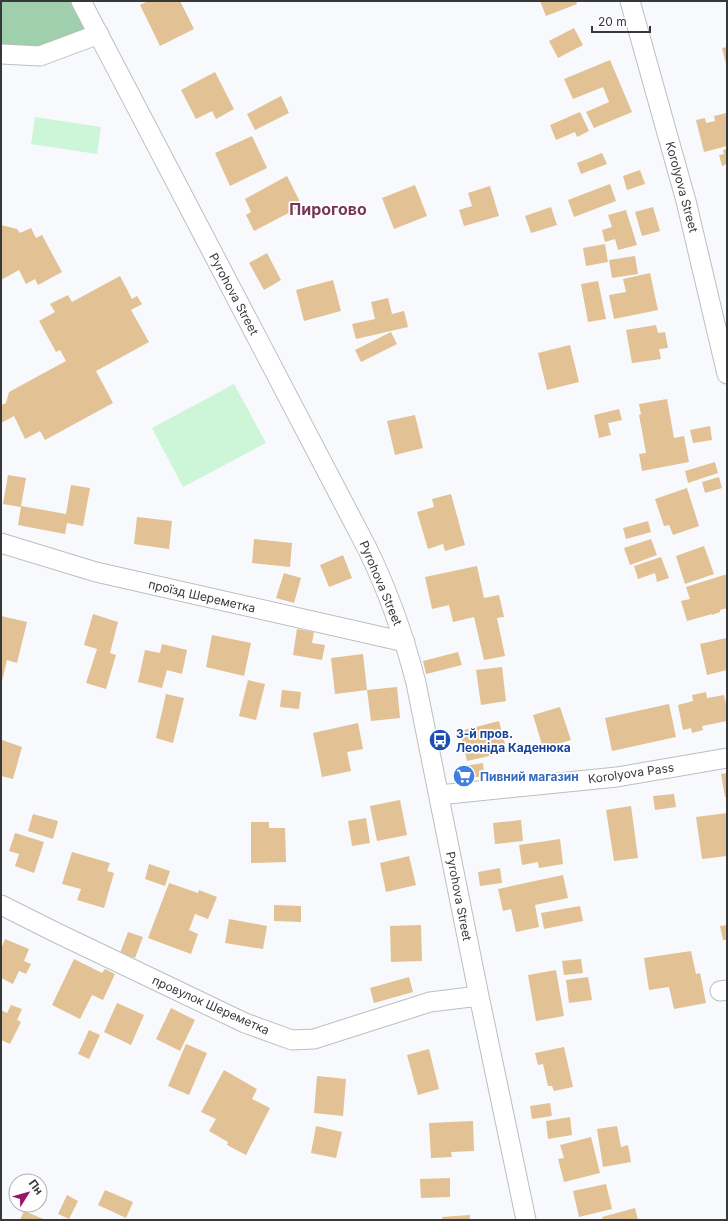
<svg xmlns="http://www.w3.org/2000/svg" width="728" height="1221" font-family="Inter,sans-serif">
  <style>
    .green { fill: #cdf5d7 }
    .forest { fill: #9fcfac }
    .building { fill: #e2c194 }
    .lines { fill: none; stroke-linecap: round; stroke-linejoin: round }
    .minor-casing { stroke: #bdbec0; stroke-width: 21 }
    .minor { stroke: #fff; stroke-width: 19 }
    .labels { text-anchor: middle; dominant-baseline: central; stroke-width: 3.5; stroke-linejoin: round; paint-order: stroke }
    .street-label { font-size: 12px; fill: #373839; stroke: #fff }
    .transit-label { font-size: 12px; font-weight: bold; fill: #164399; stroke: #fff; text-anchor: start }
    .shop-label { font-size: 12px; font-weight: bold; fill: #366cbe; stroke: #fff; text-anchor: start }
    .district-label { font-size: 16px; font-weight: bold; fill: #773657; stroke: #fff }
  </style>
  <rect width="100%" height="100%" fill="#f8f9fc"/>
  <path class="green" d="M35 117 101 127 97 154 31 144Z
    M234 384 266 443 183 487 152 428Z"/>
  <path class="forest" d="M1 1H80L99 34 1 54Z"/>
  <path class="building" d="M148 1H180L194 29 160 46 140 5Z
    M540 1H576L577 4 546 16Z
    M574 28 583 45 558 58 549 41Z
    M727 47V64H726L722 48Z
    M610 60 632 112 594 128 586 112 609 102 603 87 573 99 564 79Z
    M215 72 234 109 216 119 212 111 196 119 181 90Z
    M281 96 289 113 255 130 247 114Z
    M580 112 589 131 577 137 575 132 556 140 550 125Z
    M726 113 727 118V146L704 152 696 120 705 118 706 123 715 121 714 116Z
    M252 136 267 168 230 186 215 153Z
    M727 149V164L722 166 719 155 724 154 723 150Z
    M602 153 607 164 581 174 577 163Z
    M640 170 645 184 627 190 623 176Z
    M287 176 302 206 254 231 246 215 251 212 245 199Z
    M610 184 616 201 574 217 568 200Z
    M415 185 427 216 394 229 382 198Z
    M490 186 499 216 464 226 459 210 472 206 468 193Z
    M551 207 557 225 531 233 525 216Z
    M653 207 660 231 642 236 635 212Z
    M626 210 637 245 618 250 615 239 605 242 602 230 612 227 608 215Z
    M1 225 17 229 20 233 31 228 36 238 42 235 62 272 38 285 35 279 26 284 19 270 1 280Z
    M605 244 608 262 586 266 583 248Z
    M267 253 281 280 264 290 249 263Z
    M635 256 638 274 612 278 609 260Z
    M650 273 658 310 614 319 609 295 626 292 623 279Z
    M120 276 132 299 137 296 142 304 131 310 149 342 96 371 113 403 45 440 40 431 25 439 14 416 1 423V405L6 403 9 392 66 361 60 350 56 352 39 321 55 312 50 304 68 295 72 302Z
    M333 280 341 311 304 321 296 290Z
    M598 281 606 319 588 322 581 284Z
    M388 298 392 314 404 311 408 327 356 339 352 324 375 319 371 302Z
    M656 325 658 333 665 332 668 348 659 349 661 359 632 363 626 330Z
    M391 332 397 344 361 362 355 350Z
    M570 345 579 382 547 390 538 353Z
    M667 399 674 438 684 436 689 462 642 471 639 454 646 453 639 415 641 414 639 404Z
    M619 409 622 420 608 423 611 435 599 438 594 415Z
    M415 415 423 448 395 455 387 421Z
    M710 426 712 440 693 443 690 430Z
    M715 462 718 473 688 483 685 471Z
    M8 475 26 478 21 506 66 514 71 485 90 488 83 526 67 523 65 534 18 525 21 507 3 504Z
    M719 477 722 488 705 493 702 482Z
    M687 488 699 526 673 535 669 525 664 526 655 499Z
    M451 494 465 545 445 551 443 544 428 549 417 512 434 507 432 499Z
    M137 517 172 521 169 549 134 544Z
    M648 521 651 532 626 539 623 528Z
    M254 539 292 543 290 567 252 563Z
    M651 539 657 555 630 565 624 548Z
    M704 546 714 574 685 584 676 556Z
    M343 555 352 578 329 587 320 565Z
    M661 557 669 578 657 582 655 573 638 579 634 566Z
    M477 566 484 598 499 595 504 617 497 618 505 656 484 660 474 617 453 622 449 605 432 609 425 577Z
    M284 573 301 578 294 603 276 598Z
    M727 574V608L720 610V612L712 615V614L687 621 681 601 690 599 686 587Z
    M93 614 118 622 110 653 116 655 106 689 86 683 97 649 84 645Z
    M1 616 27 622 17 663 7 660 2 681Z
    M297 629 314 632 312 643 325 645 322 660 293 655Z
    M212 635 251 643 244 676 206 667Z
    M726 638 727 670 707 675 700 644Z
    M162 644 187 650 182 674 167 670 162 688 138 682 145 650 160 653Z
    M458 652 462 665 426 674 423 661Z
    M363 654 367 690 335 694 331 658Z
    M502 667 506 701 481 705 476 670Z
    M248 680 265 684 256 720 239 716Z
    M397 687 400 718 371 721 367 690Z
    M282 690 301 692 299 709 280 707Z
    M706 692 707 698 724 695 727 708V721L702 726 703 730 692 733 691 728 683 730 678 705 693 701 692 695Z
    M166 694 184 698 173 743 156 738Z
    M669 704 676 737 612 751 605 718Z
    M560 707 571 740 543 748 533 715Z
    M499 721 507 752 467 761 460 731Z
    M358 723 363 749 347 752 351 771 322 777 313 733Z
    M2 740 22 747 13 779 1 776V745Z
    M483 763 484 776 464 779 461 776 459 767Z
    M727 773V797H725L721 774Z
    M674 794 676 807 655 810 653 796Z
    M400 800 407 835 377 841 370 806Z
    M631 806 638 858 614 861 606 810Z
    M727 813V856L702 859 696 817Z
    M33 814 58 821 53 839 28 831Z
    M366 818 370 843 352 846 348 821Z
    M521 820 523 841 495 844 493 823Z
    M251 822H269V828H285L286 862 251 863Z
    M15 833 44 842 34 873 15 866 19 854 9 851Z
    M560 839 563 864 539 868 538 862 522 865 519 845Z
    M72 852 110 863 107 871 114 873 104 908 77 900 81 889 62 884Z
    M409 856 416 885 386 892 380 863Z
    M149 864 170 871 165 886 145 879Z
    M500 868 502 883 480 886 478 872Z
    M563 875 568 898 535 905 539 927 516 932 511 909 503 911 498 889Z
    M169 883 198 893 199 890 217 897 208 919 195 914 189 930 198 934 191 954 148 938Z
    M274 905 301 906V922L274 921Z
    M580 906 583 921 544 929 541 913Z
    M229 919 267 926 263 949 225 943Z
    M421 925 422 961 391 962 390 926Z
    M727 925V940H723L720 926Z
    M128 932 143 937 135 958 120 953Z
    M5 939 29 949 24 961 31 964 26 974 19 971 13 984 1 978V949Z
    M691 951 696 974 700 973 706 1003 674 1009 669 987 649 990 644 958Z
    M74 959 102 973 105 969 115 974 103 1000 92 995 80 1019 52 1005Z
    M581 959 583 973 564 975 562 961Z
    M556 970 564 1016 536 1021 528 975Z
    M409 977 413 992 374 1003 370 988Z
    M588 977 592 1000 569 1003 566 980Z
    M117 1003 144 1015 131 1045 104 1032Z
    M11 1005 22 1009 17 1020 21 1022 10 1044 1 1040V1010L7 1013Z
    M171 1008 195 1020 180 1051 156 1039Z
    M89 1030 100 1035 89 1059 78 1054Z
    M186 1044 207 1053 189 1095 168 1086Z
    M564 1047 573 1087 554 1091 552 1086H548L543 1064 538 1065 535 1053Z
    M429 1049 439 1089 418 1095 407 1055Z
    M224 1070 257 1089 252 1099 270 1108 246 1155 227 1145 228 1142 209 1131 216 1119 201 1112Z
    M317 1076 346 1079 343 1116 314 1113Z
    M550 1103 552 1116 532 1119 530 1106Z
    M570 1117 572 1135 548 1139 546 1121Z
    M473 1121 474 1151 451 1152 452 1157 431 1158 429 1123Z
    M316 1126 342 1132 336 1158 311 1153Z
    M617 1126 621 1147 628 1145 631 1162 603 1167 597 1129Z
    M591 1137 600 1173 564 1182 558 1159 564 1158 560 1145Z
    M450 1178V1197L421 1198 420 1179Z
    M606 1184 612 1209 579 1217 573 1191Z
    M105 1190 133 1202 126 1218 98 1205Z
    M67 1195 78 1201 69 1219 58 1214Z
    M635 1208 638 1220H603L602 1217Z
    M24 1211 46 1220H20Z
    M470 1215V1220H443L442 1217Z"/>
  <g class="lines">
    <g class="minor-casing">
      <path id="minor" d="M81 1 367 548C388 591 404 636 416 683L479 996 526 1220
        M630 1 686 201 727 374
        M1 54 40 56 99 34
        M1 543 96 572 405 642
        M439 795 617 777 727 758
        M1 905 57 933 245 1023 292 1040 314 1039 430 1002 479 996
        M720 991 727 990"/>
    </g>
    <use href="#minor" class="minor"/>
  </g>
  <defs>
    <g id="bus-disc" transform="scale(1.15)"><circle r="9.5" fill="#1a4fb4" stroke="#fff"/><path d="M-5-6H5V4H4V6H2V4H-2V6H-4V4H-5ZM-3.5-4V0h7V-4ZM-3.5 1.2v1.5H-2V1.2ZM2 1.2v1.5H3.5V1.2Z" fill="#fff"/></g>
    <g id="supermarket-disc" transform="scale(1.15)"><circle r="9.5" fill="#3f7fe0" stroke="#fff"/><path d="M-6-5.5h2.5l.6 2H6L4.5 2H-2.5L-4.4-4H-6ZM-1.5 3.2a1.3 1.3 0 1 0 .1 0ZM3 3.2a1.3 1.3 0 1 0 .1 0Z" fill="#fff"/></g>
  </defs>
  <g fill-rule="evenodd">
    <use href="#bus-disc" x="440" y="740"/>
    <use href="#supermarket-disc" x="464" y="776"/>
  </g>
  <g class="labels">
    <g class="street-label">
      <text transform="translate(682 187) rotate(75)">Korolyova Street</text>
      <text transform="translate(234 294) rotate(62)">Pyrohova Street</text>
      <text transform="translate(381 583) rotate(67)">Pyrohova Street</text>
      <text transform="translate(202 596) rotate(13)">проїзд Шереметка</text>
      <text transform="translate(631 773) rotate(-8)">Korolyova Pass</text>
      <text transform="translate(459 896) rotate(79)">Pyrohova Street</text>
      <text transform="translate(211 1005) rotate(24)">провулок Шереметка</text>
    </g>
    <g class="transit-label">
      <text x="456" y="733">3-й пров.<tspan x="456" dy="14">Леоніда Каденюка</tspan></text>
    </g>
    <g class="shop-label">
      <text x="480" y="776">Пивний магазин</text>
    </g>
    <g class="district-label">
      <text x="328" y="209">Пирогово</text>
    </g>
  </g>
  <rect width="728" height="1221" fill="none" stroke="#373839" stroke-width="4"/>
  <g transform="translate(28 1193) rotate(53)"><circle r="19" fill="#ffffff" stroke="#afafb0"/>
  <path d="M0-3L7 15L0 10L-7 15Z" fill="#9b1466"/>
  <text y="-6" font-size="11" font-weight="bold" text-anchor="middle" fill="#373839">Пн</text>
  </g>
  <path d="M592 26v6h58v-6" fill="none" stroke="#373839" stroke-width="2"/>
  <text x="598" y="26" font-size="12" fill="#373839" stroke="#ffffff" stroke-width="3" paint-order="stroke">20 m</text>
</svg>
